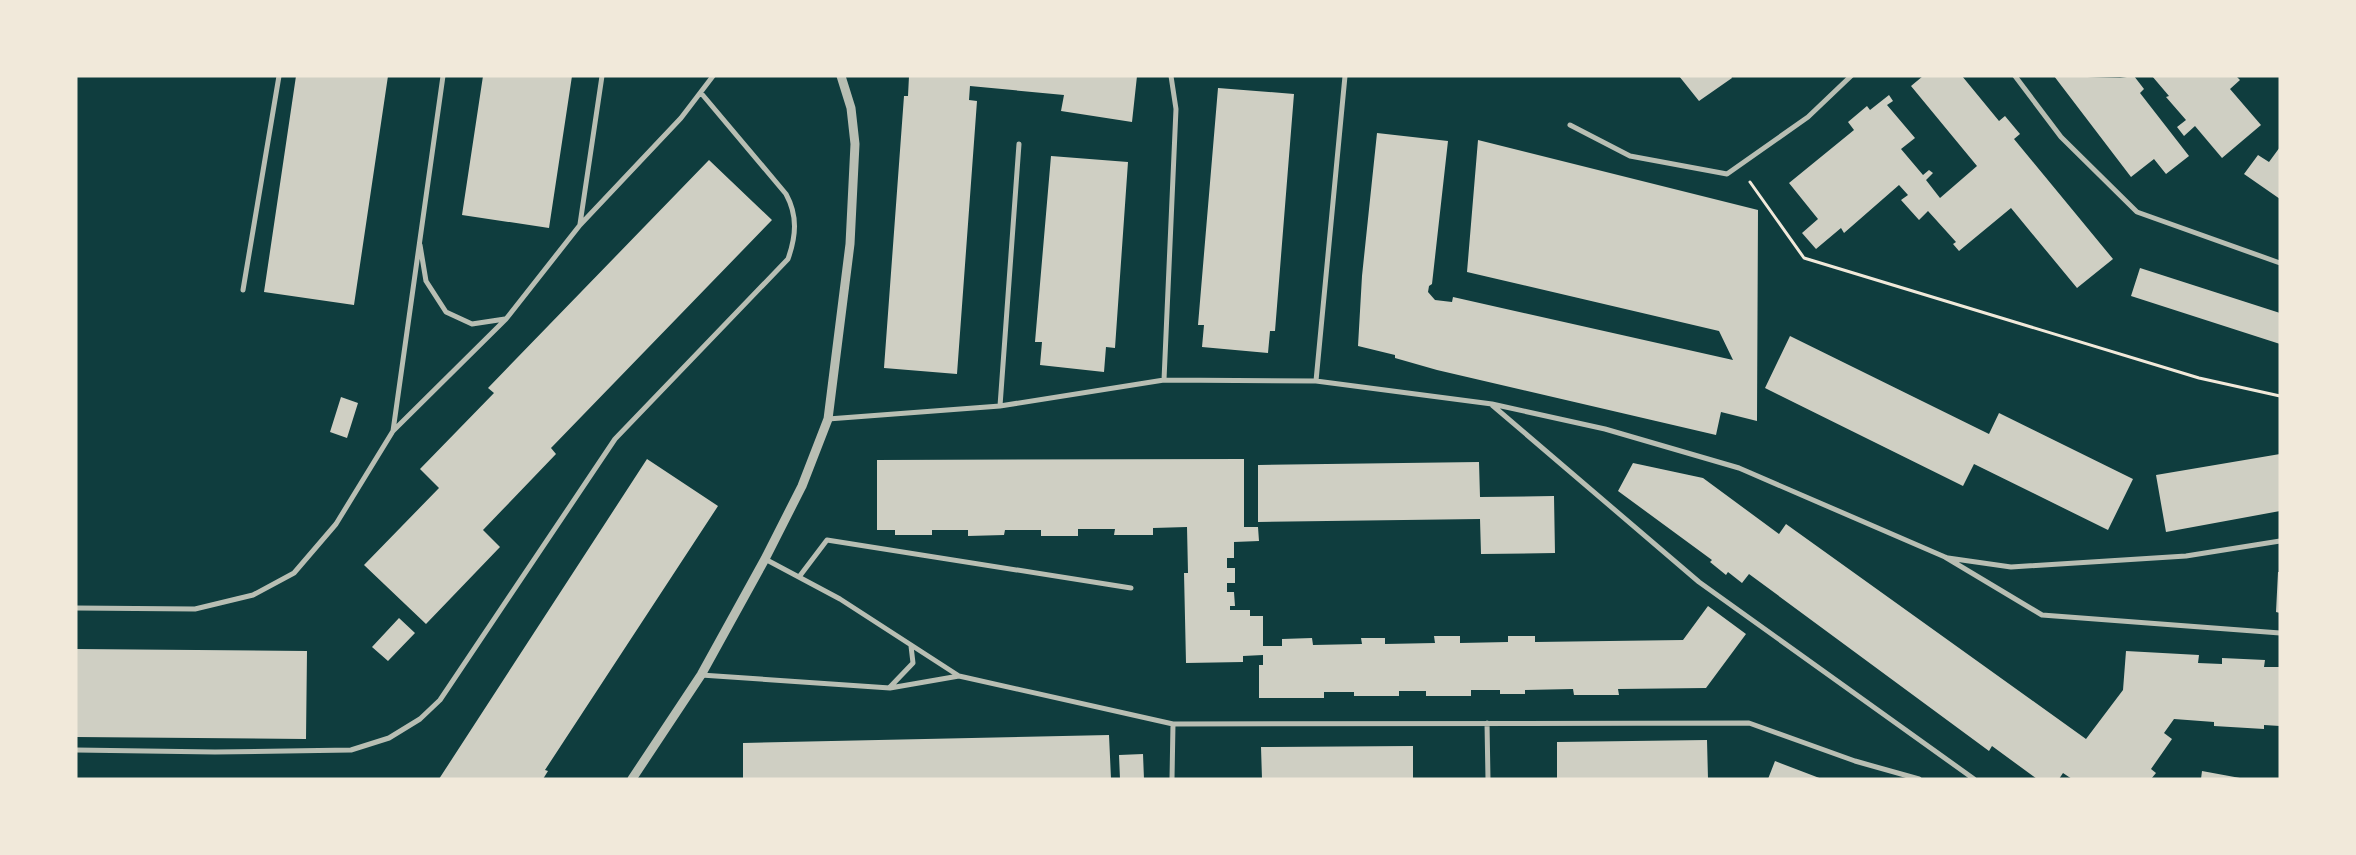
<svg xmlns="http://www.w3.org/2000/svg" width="2356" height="855" font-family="Merriweather,serif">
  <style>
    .building { fill: #cfcfc3 }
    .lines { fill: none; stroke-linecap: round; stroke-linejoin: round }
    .path { stroke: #f1e9da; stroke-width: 3 }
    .minor { stroke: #b8beb3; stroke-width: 5 }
    .tertiary { stroke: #b8beb3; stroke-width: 9 }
  </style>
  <rect width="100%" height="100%" fill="#0f3d3e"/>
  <path class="building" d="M296 76H388L354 305 264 292Z
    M483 76H572L549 228 462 215Z
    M909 76H1137L1132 122 1061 111 1064 95 970 86 969 100 977 101 957 374 884 368 904 96H908Z
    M1679 76H1731L1732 78 1699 101Z
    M1923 76H1962L1999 121 2005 116 2020 134 2014 139 2113 259 2077 288 2011 208 1959 251 1953 244 1956 242 1928 211 1919 220 1901 200 1908 195 1899 185 1844 233 1841 228 1816 249 1802 233 1818 219 1789 183 1854 130 1848 122 1867 106 1870 110 1889 95 1893 101 1887 105 1915 138 1901 149 1923 175 1929 170 1933 173 1926 180 1940 198 1977 166 1911 86Z
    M2054 76 2120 78 2134 76 2144 89 2140 93 2189 156 2166 174 2154 159 2131 177Z
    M2152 76H2236L2240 80 2230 89 2261 125 2222 158 2195 126 2184 136 2177 127 2186 120 2166 97 2169 96Z
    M1218 88 1294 94 1275 331H1270L1268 353 1202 347 1204 325H1198Z
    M1377 133 1448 141 1432 284 1429 286 1428 292 1435 300 1452 302 1453 297 1733 360 1719 331 1467 272 1478 140 1758 210 1757 421 1721 412 1716 435 1437 370 1395 358V355L1358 346 1362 276Z
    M2280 147V199L2244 174 2258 155 2269 162Z
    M1051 156 1128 162 1115 348 1106 347 1104 372 1040 365 1042 342H1035Z
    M709 160 772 220 551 448 556 454 483 530 500 547 426 624 364 565 439 488 420 469 494 393 488 388Z
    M2140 268 2280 313V344L2131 296Z
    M1790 336 1989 434 1999 413 2133 479 2108 530 1974 464 1963 486 1765 388Z
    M341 397 358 403 347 438 330 432Z
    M2280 454V511L2166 532 2156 475Z
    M647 459 718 506 545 770 548 771 543 779H439Z
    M1244 459V527H1258L1259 541 1234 542V558H1227V568H1235V583H1227V592H1234L1235 606H1230V610H1250V616H1263V646H1282V639L1312 638 1313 645 1362 644 1361 638H1385V644L1435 643 1434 636H1460V643L1508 642V636H1535V642L1683 640 1708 606 1746 634 1706 688 1618 689 1619 695H1574L1573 689 1525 690V694H1500V690H1471V696H1426V691H1399V696H1354V692H1324V698H1259V665H1263V655L1243 656V662L1186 663 1184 573H1188L1187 527 1153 528V535H1114L1115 529H1078V536H1041V530H1005L1004 535 968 536V530H932V535H895V530H877V460Z
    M1479 462 1480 497 1554 496 1555 553 1481 554 1480 519 1258 522V465Z
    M1633 463 1703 478 1779 534 1786 524 2086 739 2123 690 2126 651 2199 655 2198 663 2222 664V658L2265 660 2264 667H2280V726L2264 725V729L2214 726V722L2174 719 2164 733 2172 739 2151 769 2156 773 2151 779H2072L2063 773 2059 779H2037L1992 746 1989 751 1749 574 1742 583 1728 572 1726 575 1710 562 1712 560 1618 491Z
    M2278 572H2280V613L2276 612Z
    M399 618 415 633 388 661 372 647Z
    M76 649 307 651 306 739 76 737Z
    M1109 735 1111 779H743V743Z
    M1707 740 1708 779H1557V742Z
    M1413 746V779H1262L1261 747Z
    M1143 754 1144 779H1120L1119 755Z
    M1775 761 1822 779H1768Z
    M2202 771 2240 778V779H2201Z"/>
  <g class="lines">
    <path class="path" d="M1750 182 1804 258 2199 378 2280 396"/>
    <path class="minor" d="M2015 76 2061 137 2137 212 2280 263
      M1570 125 1630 156 1727 174 1808 117 1851 76
      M580 224 602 76
      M420 245 426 281 446 312 472 324 505 319
      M243 290 279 76
      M1164 380 1176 109 1171 76
      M1316 381 1345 76
      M1492 405 1699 582 1974 779
      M1000 406 1019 144
      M828 419 1000 406 1164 380 1316 381 1492 404 1605 429 1739 468 1945 557 2042 615 2280 633
      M393 431 443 76
      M1948 558 2011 567 2186 556 2280 541
      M765 559 840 599 959 676 1173 724 1749 723 1855 761 1919 779
      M799 577 827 540 1131 588
      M76 608 195 609 253 595 294 573 336 524 393 431 506 319 580 225 681 118 713 76
      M701 675 890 688 959 676
      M890 687 913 663 911 646
      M1487 723 1488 779
      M76 750 215 752 351 750 389 738 420 719 440 700 615 439 788 259C796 236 798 216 786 194L701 93
      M1172 779 1173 724"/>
    <path class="tertiary" d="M632 779 701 675 765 559 802 486 828 419 850 244 855 144 851 108 841 76"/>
  </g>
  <rect width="2356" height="855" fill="none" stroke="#f1e9da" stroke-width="155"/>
</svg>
